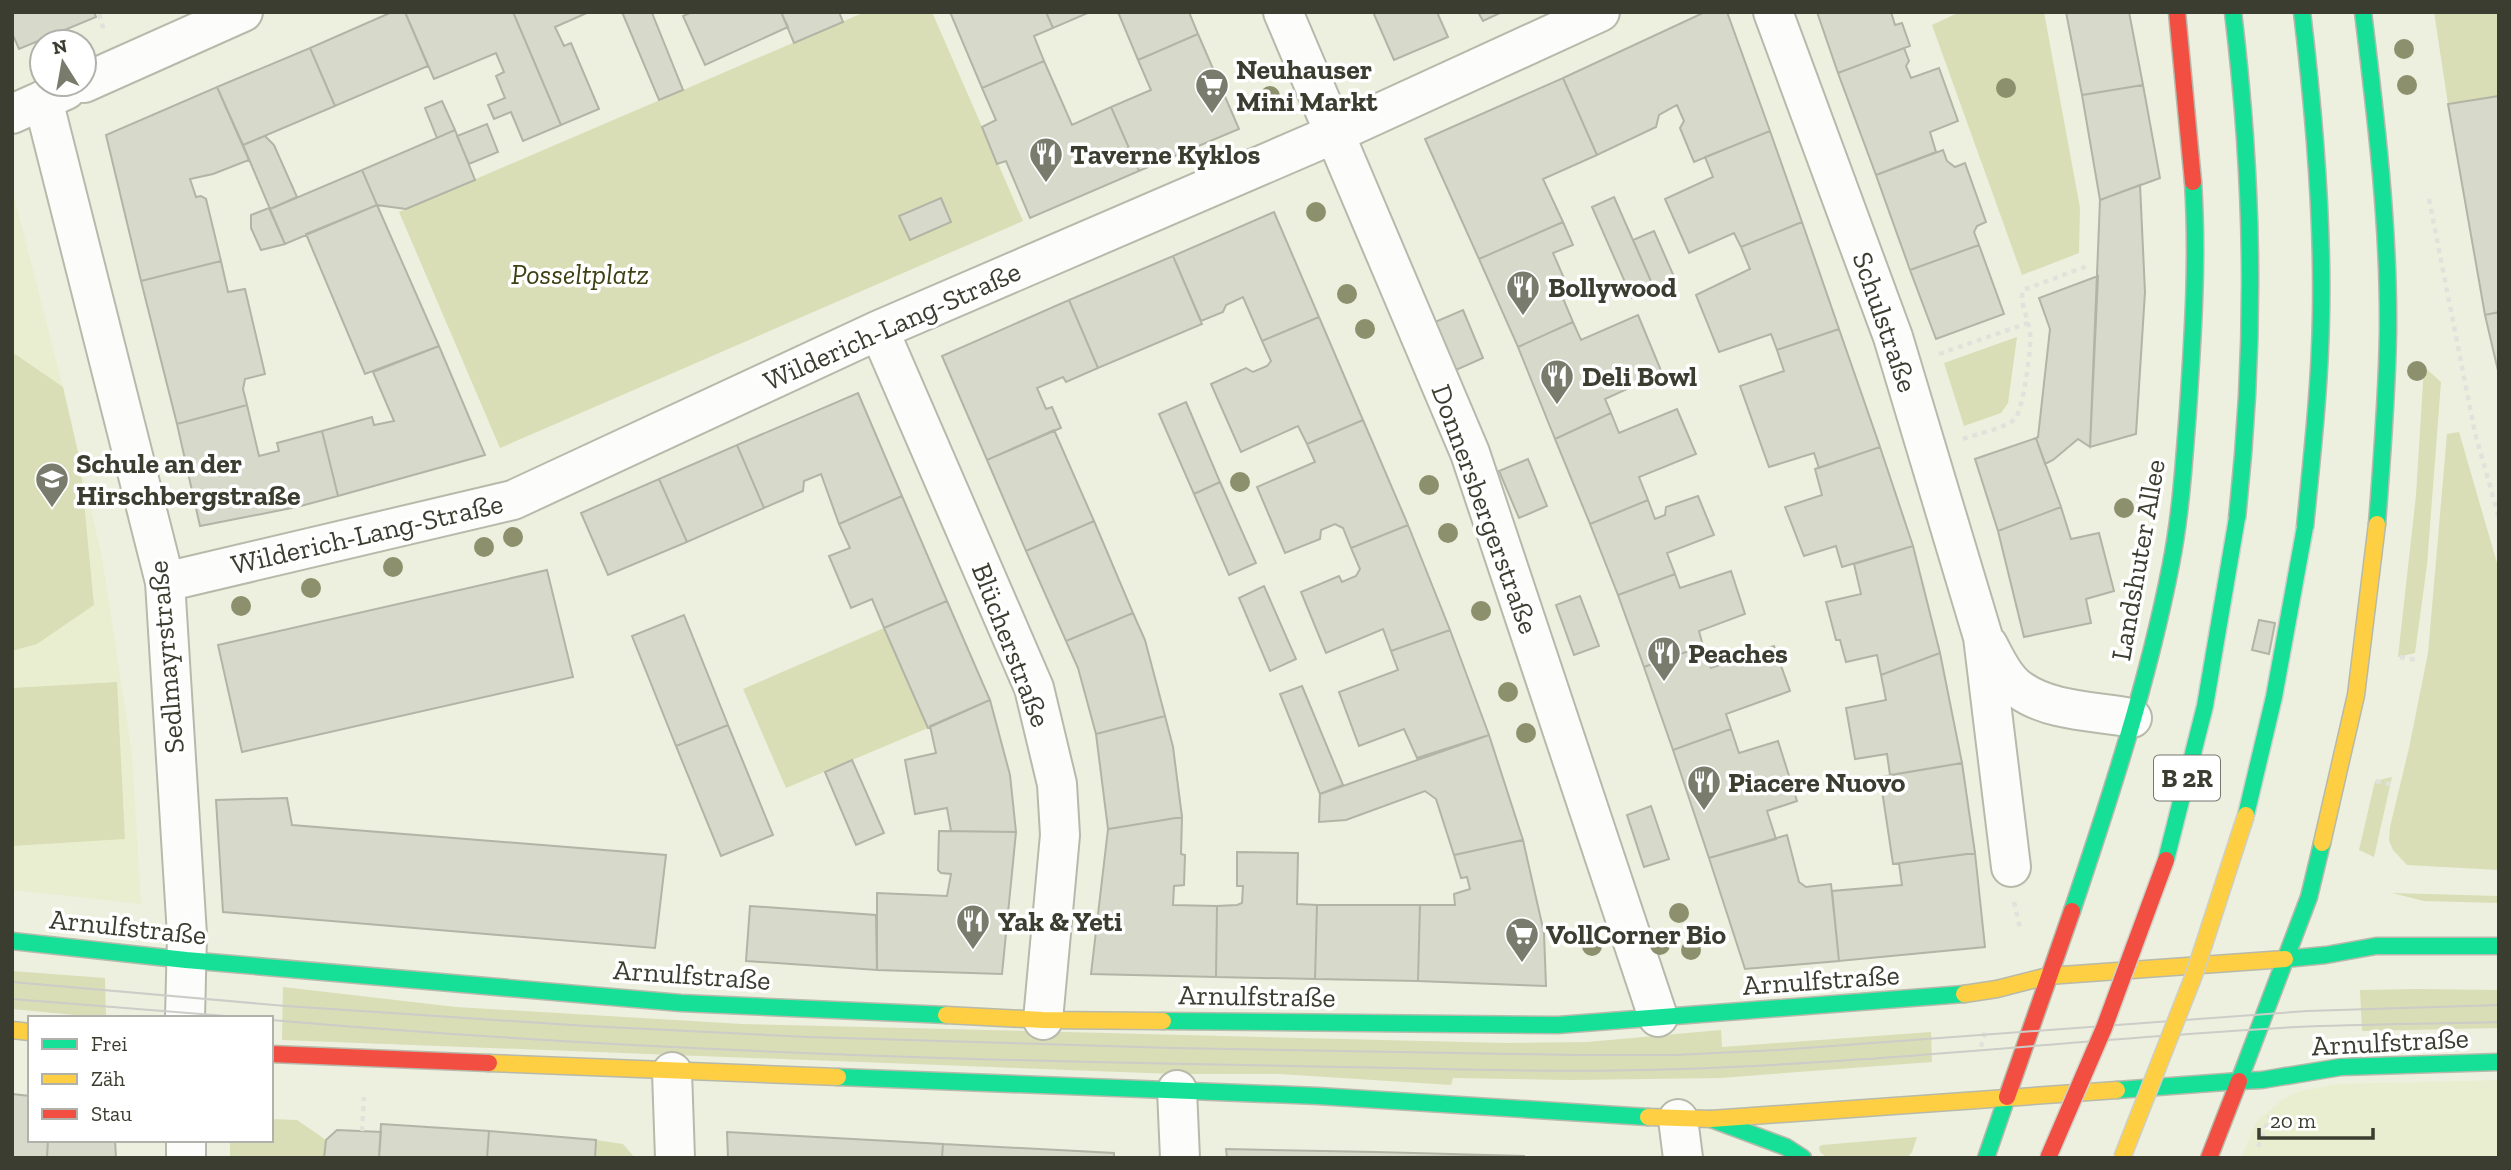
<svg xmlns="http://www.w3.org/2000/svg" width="2511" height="1170" font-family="'Zilla Slab',serif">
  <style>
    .built { fill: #eaeed0 }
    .green { fill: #d9deb6 }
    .building { fill: #d7d9cb; stroke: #b2b4a6; stroke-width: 2 }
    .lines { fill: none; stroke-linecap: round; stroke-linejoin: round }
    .street-casing { stroke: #b7b9ab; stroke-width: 42 }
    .fast-casing { stroke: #b7b9ab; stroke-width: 19 }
    .slow-casing { stroke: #b7b9ab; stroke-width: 19 }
    .jam-casing { stroke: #b7b9ab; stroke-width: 19 }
    .path { stroke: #e1e2dc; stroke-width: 4.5; stroke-dasharray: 5 5; stroke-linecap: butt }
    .street { stroke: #fcfdfa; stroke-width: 38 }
    .fast { stroke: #16e098; stroke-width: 16 }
    .slow { stroke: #ffcf43; stroke-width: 16 }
    .jam { stroke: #f24e42; stroke-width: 16 }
    .tram { stroke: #ccccc8; stroke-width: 2 }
    .fast-bridge-casing { stroke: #cecfc6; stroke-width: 19; stroke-linecap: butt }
    .slow-bridge-casing { stroke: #cecfc6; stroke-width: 19; stroke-linecap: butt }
    .jam-bridge-casing { stroke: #cecfc6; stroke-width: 19; stroke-linecap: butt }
    .fast-bridge { stroke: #16e098; stroke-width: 16 }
    .slow-bridge { stroke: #ffcf43; stroke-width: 16 }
    .jam-bridge { stroke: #f24e42; stroke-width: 16 }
    .tree { fill: #8c906d }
    .labels { text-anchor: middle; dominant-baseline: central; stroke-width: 7; stroke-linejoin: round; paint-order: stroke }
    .shield { fill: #fff; stroke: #76776e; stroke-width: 2 }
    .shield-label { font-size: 26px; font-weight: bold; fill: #3b3d30 }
    .poi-label { font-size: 28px; font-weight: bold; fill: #3b3d30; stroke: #fff; text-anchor: start }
    .park-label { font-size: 28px; font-style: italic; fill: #3d4111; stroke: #fff }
    .street-label { font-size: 28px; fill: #3b3d30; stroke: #fff }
  </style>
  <rect width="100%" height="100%" fill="#edf0de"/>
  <path class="built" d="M12 188 63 387 102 557 132 754 141 904 12 890Z
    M2499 1080V1158H2241L2256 1122 2283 1099 2297 1092 2337 1084Z"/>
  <path class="green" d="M865 12H932L1023 221 500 448 399 212Z
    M1960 12H2044L2080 208 2079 253 2022 275 1932 25Z
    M2434 12H2499V96L2448 104Z
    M2017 337 2008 403 2001 413 1964 426 1944 363Z
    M15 354 63 387 80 461 94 605 37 644 12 651V356Z
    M2424 367 2441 382 2427 565 2415 653 2398 657 2416 495Z
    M2459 432 2499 570V870L2407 865 2393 850 2389 841 2390 827 2409 748 2428 653 2447 434Z
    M884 628 928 728 786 788 743 689Z
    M117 682 125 839 12 846V688Z
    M2392 777 2374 857 2359 850 2375 781Z
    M2392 893 2499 896V903L2424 901Z
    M12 971 105 978 106 1018 12 1009Z
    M283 987 456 1007 742 1024 1506 1043 1587 1042 1721 1030 1722 1047 1931 1032 1932 1062 1720 1078 1571 1080 1453 1078 1451 1085 1279 1074H1173L282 1040Z
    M2416 989 2499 990V1028L2362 1031 2360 990Z
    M271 1119 297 1120 326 1140 324 1158H230V1140H271Z
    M1917 1137 1912 1152 1907 1158H1827L1820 1152 1819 1147 1822 1145Z
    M596 1140 623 1144 635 1158H595Z"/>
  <path class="building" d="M12 12H94L96 17 19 49 12 33Z
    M392 12H405L428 66 335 106 310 48Z
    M405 12H513L561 125 523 141 511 112 494 119 488 105 505 98 496 76 504 72 496 53 434 79Z
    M513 12H589L555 27 564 46 571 43 599 109 561 125Z
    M622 12 652 13 683 90 659 100Z
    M692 12H781L788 27 705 65 683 16Z
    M781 12H839L843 22 794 43Z
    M950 12H1046L1053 28 1034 36 1044 61 982 88Z
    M1046 12H1087L1088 13 1053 28Z
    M1118 12H1189L1198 34 1138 60Z
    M1373 12H1437L1448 37 1394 60Z
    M1478 12H1502L1483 21Z
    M1705 12H1727L1770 131 1694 162 1680 128 1684 121 1677 105 1659 115 1656 127 1597 155 1563 78Z
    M1817 12H1891L1895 25 1902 23 1910 46 1838 73Z
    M2066 12H2129L2143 85 2082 95Z
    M1198 34 1239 129 1139 171 1111 107 1151 90 1138 60Z
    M310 48 335 106 243 145 217 87Z
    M1904 48 1909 61 1906 66 1911 78 1939 68 1958 121 1930 132 1936 152 1876 175 1838 73Z
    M1044 61 1072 125 1111 107 1139 171 1030 218 1006 161 997 164 982 127 996 120 982 88Z
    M1563 78 1597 155 1543 179 1563 222 1479 259 1425 139Z
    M2143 85 2160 178 2100 200 2082 95Z
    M217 87 249 160 213 174 190 179 196 197 201 196 206 199 221 261 141 281 106 135Z
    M2499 96V312L2485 315 2448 104Z
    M442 101 455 130 437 138 425 108Z
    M487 124 498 152 469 164 457 136Z
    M455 130 475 180 406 209 377 205 362 170Z
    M1770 131 1802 222 1741 247 1734 233 1689 253 1665 199 1713 177 1705 157Z
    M265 136 274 145 297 197 270 209 243 145Z
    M1943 150 1947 161 1955 167 1965 163 1986 222 1977 226 1974 232 1979 245 1910 270 1876 175Z
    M362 170 377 205 285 244 270 209Z
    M2140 185 2145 292 2136 434 2090 447 2100 200Z
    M1614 197 1654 288 1632 298 1592 207Z
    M941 198 951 222 910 240 899 216Z
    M377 205 439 346 365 374 306 234Z
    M269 208 285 244 261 250 251 228V215Z
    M1274 212 1319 317 1262 341 1243 297 1226 305 1223 312 1201 321 1173 256Z
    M1563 222 1573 245 1553 253 1570 292 1562 296 1573 322 1518 347 1479 259Z
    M1802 222 1839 329 1777 350 1771 334 1719 352 1696 295 1750 269 1741 247Z
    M1654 231 1675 279 1654 288 1633 240Z
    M1979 245 2004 314 1936 339 1910 270Z
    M1173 256 1202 324 1098 368 1069 300Z
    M221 261 228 292 245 289 265 374 245 379 243 389 247 405 177 424 141 281Z
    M2098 276 2090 447 2078 439 2053 460 2045 464 2036 438 2038 437 2050 329 2039 298Z
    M1069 300 1098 368 1066 382 1063 377 1037 388 1046 409 1052 407 1061 428 987 460 942 356Z
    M1463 310 1483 358 1456 370 1435 322Z
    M2499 312V375L2485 315Z
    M1638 315 1662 373 1605 399 1611 413 1555 439 1518 347 1573 322 1581 340Z
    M1319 317 1363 420 1307 444 1298 426 1241 452 1211 384 1246 368 1253 372 1267 366 1271 361 1262 341Z
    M1839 329 1880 447 1819 468 1814 453 1769 467 1740 386 1784 371 1777 350Z
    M439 346 485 455 338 496 322 431 372 417 374 425 394 421 373 372Z
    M858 393 902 496 839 524 821 474 804 481 803 491 764 508 737 445Z
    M1186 402 1220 482 1194 494 1159 414Z
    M247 405 259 456 279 451 277 443 322 431 338 496 297 507 200 526 177 424Z
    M1677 409 1696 454 1639 477 1648 500 1590 524 1555 439 1611 413 1619 433Z
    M1363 420 1408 525 1351 548 1343 528 1335 524 1321 530 1320 539 1285 553 1257 487 1315 462 1307 444Z
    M1054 430 1094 521 1026 551 987 460Z
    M2036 438 2061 507 1998 531 1975 459Z
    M737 445 764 508 687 542 659 479Z
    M1880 447 1913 546 1842 567 1836 546 1804 556 1785 507 1822 495 1815 469Z
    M1528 459 1547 506 1519 518 1499 471Z
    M659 479 687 542 608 575 581 513Z
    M1220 482 1256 563 1229 575 1194 494Z
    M902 496 947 601 884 628 872 599 851 608 829 556 850 548 839 524Z
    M1698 496 1714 535 1667 553 1675 574 1618 595 1590 524 1648 500 1655 519 1665 515 1666 507Z
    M2061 507 2071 539 2099 533 2114 591 2086 599 2091 623 2024 637 1998 531Z
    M1094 521 1133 613 1066 641 1026 551Z
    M1408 525 1450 630 1391 651 1383 629 1326 653 1301 592 1339 576 1342 582 1356 576 1360 569 1351 548Z
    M1913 546 1940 653 1881 675 1877 655 1846 662 1840 640H1836L1826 602 1861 594 1854 564Z
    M547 570 573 677 242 752 218 645Z
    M1731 571 1745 614 1699 631 1703 646 1644 667 1618 595 1675 574 1680 588Z
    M1264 586 1296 659 1270 671 1239 598Z
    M1580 596 1599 646 1574 655 1556 605Z
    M947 601 990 700 928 728 884 628Z
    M1133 613 1145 640 1165 716 1096 734 1078 668 1066 641Z
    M684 615 728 725 676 746 632 636Z
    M2259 620 2275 623 2269 654 2252 650Z
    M1450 630 1489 735 1417 758 1404 729 1359 746 1339 692 1398 670 1391 651Z
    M1703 646 1711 668 1774 646 1790 691 1726 714 1731 729 1673 750 1644 667Z
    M1940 653 1962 763 1890 775 1887 754 1855 759 1846 708 1886 700 1881 675Z
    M1302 686 1343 785 1320 794 1280 694Z
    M990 700 1010 775 1016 832 951 831 947 808 915 814 905 760 936 753 930 726Z
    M1165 716 1173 747 1182 817 1108 829 1096 734Z
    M728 725 773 835 721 856 676 746Z
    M1731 729 1739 753 1778 741 1797 801 1767 811 1776 839 1709 858 1673 750Z
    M1489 735 1523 840 1454 855 1436 799 1425 791 1346 820 1319 822 1320 794Z
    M852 760 884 833 856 845 825 772Z
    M1962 763 1975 853 1893 864 1880 777Z
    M287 798 292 825 666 855 655 948 223 912 216 800Z
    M1651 806 1669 859 1644 867 1627 815Z
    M1182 817 1181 854 1185 855 1184 885 1174 886 1173 905 1217 906 1216 977 1091 974 1108 829Z
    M939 831 1016 832 1002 974 877 970V893L947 896 951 874 941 873 938 870Z
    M1787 835 1799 882 1806 887 1831 884 1839 961 1745 969 1709 858Z
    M1523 840 1544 933 1546 986 1418 981 1420 905H1455L1454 894 1470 889 1467 877 1461 878 1454 855Z
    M1237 852 1298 853 1297 904 1317 905 1315 979 1216 977 1217 906 1237 905 1242 903 1243 886H1237Z
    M1975 853 1985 947 1839 961 1832 891 1902 885 1899 863Z
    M1317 905H1420L1418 981 1315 979Z
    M750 906 876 915 877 970 746 961Z
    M12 1094 30 1096V1140H48L47 1158H12Z
    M381 1124 489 1131 487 1158H379Z
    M337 1130 381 1132 379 1158H324L326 1140Z
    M489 1131 596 1140 595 1158H487Z
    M727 1132 943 1144 942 1158H728Z
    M48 1140H115L116 1158H47Z
    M943 1144 1114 1153V1158H942Z
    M1226 1149 1376 1152 1525 1156 1227 1158Z"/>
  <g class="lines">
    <g class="street-casing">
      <path id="street" d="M1283 12 1470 453 1658 1017
        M1773 12 1893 337 1983 637 2011 867
        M84 83 243 12
        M43 100 165 582 187 935 185 1018
        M12 114 66 90
        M879 330 1034 688 1057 784 1060 835 1043 1020
        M165 582 513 500 879 330 1336 133 1600 12
        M1988 645C1996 660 2005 680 2020 690 2051 712 2096 711 2132 718
        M672 1072 675 1158
        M1177 1090 1180 1158
        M1678 1119 1683 1158
        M186 1140V1158"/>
    </g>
    <g class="fast-casing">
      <path id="fast" d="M2233 12C2254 186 2256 344 2237 518
        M2302 12C2314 112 2323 214 2321 315 2320 386 2312 456 2305 527
        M2363 12C2376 118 2389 225 2388 332 2387 396 2382 460 2377 524
        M2322 843 2309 897 2239 1081 2262 1080 2341 1067 2499 1062
        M2072 911C2110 798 2148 682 2171 564 2181 513 2184 461 2188 410 2193 334 2198 259 2193 182
        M12 941 186 960 681 1003 946 1015
        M2285 959 2326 955 2376 946H2499
        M1163 1021 1558 1025 1964 994
        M838 1077 1318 1096 1648 1117
        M2117 1090 2239 1081
        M1711 1119 1786 1147 1803 1158
        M1986 1158 2007 1097"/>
    </g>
    <g class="slow-casing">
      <path id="slow" d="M2322 843 2356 695 2377 524
        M1964 994 1997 989 2048 976 2285 959
        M946 1015 1043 1020 1163 1021
        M12 1030 30 1032
        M489 1063 838 1077
        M1648 1117 1711 1119 2117 1090"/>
    </g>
    <g class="jam-casing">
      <path id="jam" d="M2177 12 2193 182
        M271 1054 489 1063
        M2007 1097 2072 911
        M2209 1158 2239 1081"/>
    </g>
    <path class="path" d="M99 14 104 31
      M2429 199 2475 433 2499 518
      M1939 354 2028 323
      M1963 439C1976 434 2006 428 2015 419 2023 410 2032 346 2030 333 2029 320 2019 302 2023 290L2087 266
      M2400 657 2416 660
      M2376 781 2390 784
      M2014 902 2020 928
      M1981 1047 1986 1029
      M362 1131 364 1097
      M2258 1147 2270 1116
      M1926 1157 1927 1158"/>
    <use href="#street" class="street"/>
    <use href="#fast" class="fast"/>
    <use href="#slow" class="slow"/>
    <use href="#jam" class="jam"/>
    <path class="tram" d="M12 982 286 1006 587 1026 807 1037 1172 1048 1576 1055H1675L1777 1050 2307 1011 2499 1005
      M12 999 251 1018
      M271 1020C595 1048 920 1060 1245 1065 1390 1067 1537 1074 1682 1069 1888 1062 2092 1038 2297 1027 2364 1024 2432 1024 2499 1022"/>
    <g class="fast-bridge-casing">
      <path id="fast-bridge" d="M2246 815 2274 697 2305 527
        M2166 860 2205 706 2237 518"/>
    </g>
    <g class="slow-bridge-casing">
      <path id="slow-bridge" d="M2122 1158 2194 975 2246 815"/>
    </g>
    <g class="jam-bridge-casing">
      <path id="jam-bridge" d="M2048 1158 2104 1028 2166 860"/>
    </g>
    <use href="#fast-bridge" class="fast-bridge"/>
    <use href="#slow-bridge" class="slow-bridge"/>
    <use href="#jam-bridge" class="jam-bridge"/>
  </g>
  <g class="tree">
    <circle cx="2404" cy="49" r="10"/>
    <circle cx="2407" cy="85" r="10"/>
    <circle cx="2006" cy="88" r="10"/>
    <circle cx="1270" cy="96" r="10"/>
    <circle cx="1316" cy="212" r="10"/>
    <circle cx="1347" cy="294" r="10"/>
    <circle cx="1365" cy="329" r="10"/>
    <circle cx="2417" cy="371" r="10"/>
    <circle cx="1240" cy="482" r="10"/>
    <circle cx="1429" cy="485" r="10"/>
    <circle cx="2124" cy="508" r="10"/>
    <circle cx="1448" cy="533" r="10"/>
    <circle cx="513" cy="537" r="10"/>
    <circle cx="484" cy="547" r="10"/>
    <circle cx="393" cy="567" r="10"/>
    <circle cx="311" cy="588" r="10"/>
    <circle cx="241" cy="606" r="10"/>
    <circle cx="1481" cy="611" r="10"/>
    <circle cx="1508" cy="692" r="10"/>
    <circle cx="1526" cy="733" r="10"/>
    <circle cx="1679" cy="913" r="10"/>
    <circle cx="1660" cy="945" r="10"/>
    <circle cx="1592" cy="946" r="10"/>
    <circle cx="1691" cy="950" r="10"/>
  </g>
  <defs>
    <g id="supermarket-pin" transform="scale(1.75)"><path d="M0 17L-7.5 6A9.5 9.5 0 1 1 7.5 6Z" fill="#797c6d" stroke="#fff"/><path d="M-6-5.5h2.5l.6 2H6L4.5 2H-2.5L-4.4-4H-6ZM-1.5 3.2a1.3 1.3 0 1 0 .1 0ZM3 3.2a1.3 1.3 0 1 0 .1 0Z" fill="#fff"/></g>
    <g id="restaurant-pin" transform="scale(1.75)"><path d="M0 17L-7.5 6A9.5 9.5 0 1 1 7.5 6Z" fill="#797c6d" stroke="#fff"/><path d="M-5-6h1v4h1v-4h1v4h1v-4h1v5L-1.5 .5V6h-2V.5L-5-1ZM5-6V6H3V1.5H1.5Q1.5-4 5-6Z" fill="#fff"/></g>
    <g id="school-pin" transform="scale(1.75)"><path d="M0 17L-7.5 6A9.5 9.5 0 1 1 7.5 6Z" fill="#797c6d" stroke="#fff"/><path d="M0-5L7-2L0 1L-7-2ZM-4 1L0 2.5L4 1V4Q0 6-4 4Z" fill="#fff"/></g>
  </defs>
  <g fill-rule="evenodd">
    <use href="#supermarket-pin" x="1212" y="85"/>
    <use href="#restaurant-pin" x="1046" y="154"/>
    <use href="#restaurant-pin" x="1523" y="287"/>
    <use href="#restaurant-pin" x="1557" y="376"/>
    <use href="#school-pin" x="52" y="479"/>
    <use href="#restaurant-pin" x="1664" y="653"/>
    <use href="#restaurant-pin" x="1704" y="782"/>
    <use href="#restaurant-pin" x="973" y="921"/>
    <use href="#supermarket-pin" x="1522" y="934"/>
  </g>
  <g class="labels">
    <rect class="shield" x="2154" y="755.5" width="66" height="45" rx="5"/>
    <g class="shield-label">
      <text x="2187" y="778">B 2R</text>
    </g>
    <g class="poi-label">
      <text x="1236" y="69">Neuhauser<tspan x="1236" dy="32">Mini Markt</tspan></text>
      <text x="1070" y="154">Taverne Kyklos</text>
      <text x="1548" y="287">Bollywood</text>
      <text x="1582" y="376">Deli Bowl</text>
      <text x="76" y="463">Schule an der<tspan x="76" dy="32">Hirschbergstraße</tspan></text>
      <text x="1688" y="653">Peaches</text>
      <text x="1728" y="782">Piacere Nuovo</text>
      <text x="998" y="921">Yak &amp; Yeti</text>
      <text x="1546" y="934">VollCorner Bio</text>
    </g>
    <g class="park-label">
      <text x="580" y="274">Posseltplatz</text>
    </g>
    <g class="street-label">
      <text transform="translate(1885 322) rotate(71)">Schulstraße</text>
      <text transform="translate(892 326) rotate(-24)">Wilderich-Lang-Straße</text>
      <text transform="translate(1485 509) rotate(70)">Donnersbergerstraße</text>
      <text transform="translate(367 534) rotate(-13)">Wilderich-Lang-Straße</text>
      <text transform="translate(2138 560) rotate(-80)">Landshuter Allee</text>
      <text transform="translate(1011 645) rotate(69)">Blücherstraße</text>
      <text transform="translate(166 657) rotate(-95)">Sedlmayrstraße</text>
      <text transform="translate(128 927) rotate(6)">Arnulfstraße</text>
      <text transform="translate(692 975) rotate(4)">Arnulfstraße</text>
      <text transform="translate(1821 980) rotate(-4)">Arnulfstraße</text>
      <text transform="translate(1257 996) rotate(1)">Arnulfstraße</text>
      <text transform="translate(2390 1042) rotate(-3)">Arnulfstraße</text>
    </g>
  </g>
  <rect width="2511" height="1170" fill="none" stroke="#3b3d30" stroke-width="28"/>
  <rect x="28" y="1016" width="245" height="126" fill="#ffffff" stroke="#b1b1ac" stroke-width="2"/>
  <rect x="42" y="1039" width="35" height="10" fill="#16e098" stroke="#b1b1ac" stroke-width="2"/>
  <text x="91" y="1051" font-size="21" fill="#3b3d30">Frei</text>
  <rect x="42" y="1074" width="35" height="10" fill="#ffcf43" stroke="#b1b1ac" stroke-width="2"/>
  <text x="91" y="1086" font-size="21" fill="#3b3d30">Zäh</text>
  <rect x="42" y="1109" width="35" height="10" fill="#f24e42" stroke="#b1b1ac" stroke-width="2"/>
  <text x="91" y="1121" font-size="21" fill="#3b3d30">Stau</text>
  <g transform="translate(63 63) rotate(349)"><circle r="33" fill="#ffffff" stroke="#b1b1ac" stroke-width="2"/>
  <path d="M0-5L12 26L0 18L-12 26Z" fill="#797c6d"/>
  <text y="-10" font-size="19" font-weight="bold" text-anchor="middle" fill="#3b3d30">N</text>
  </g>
  <path d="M2259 1128v10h114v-10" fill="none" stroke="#3b3d30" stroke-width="3.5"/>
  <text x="2270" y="1128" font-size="21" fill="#3b3d30" stroke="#ffffff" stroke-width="5" paint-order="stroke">20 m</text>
</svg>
